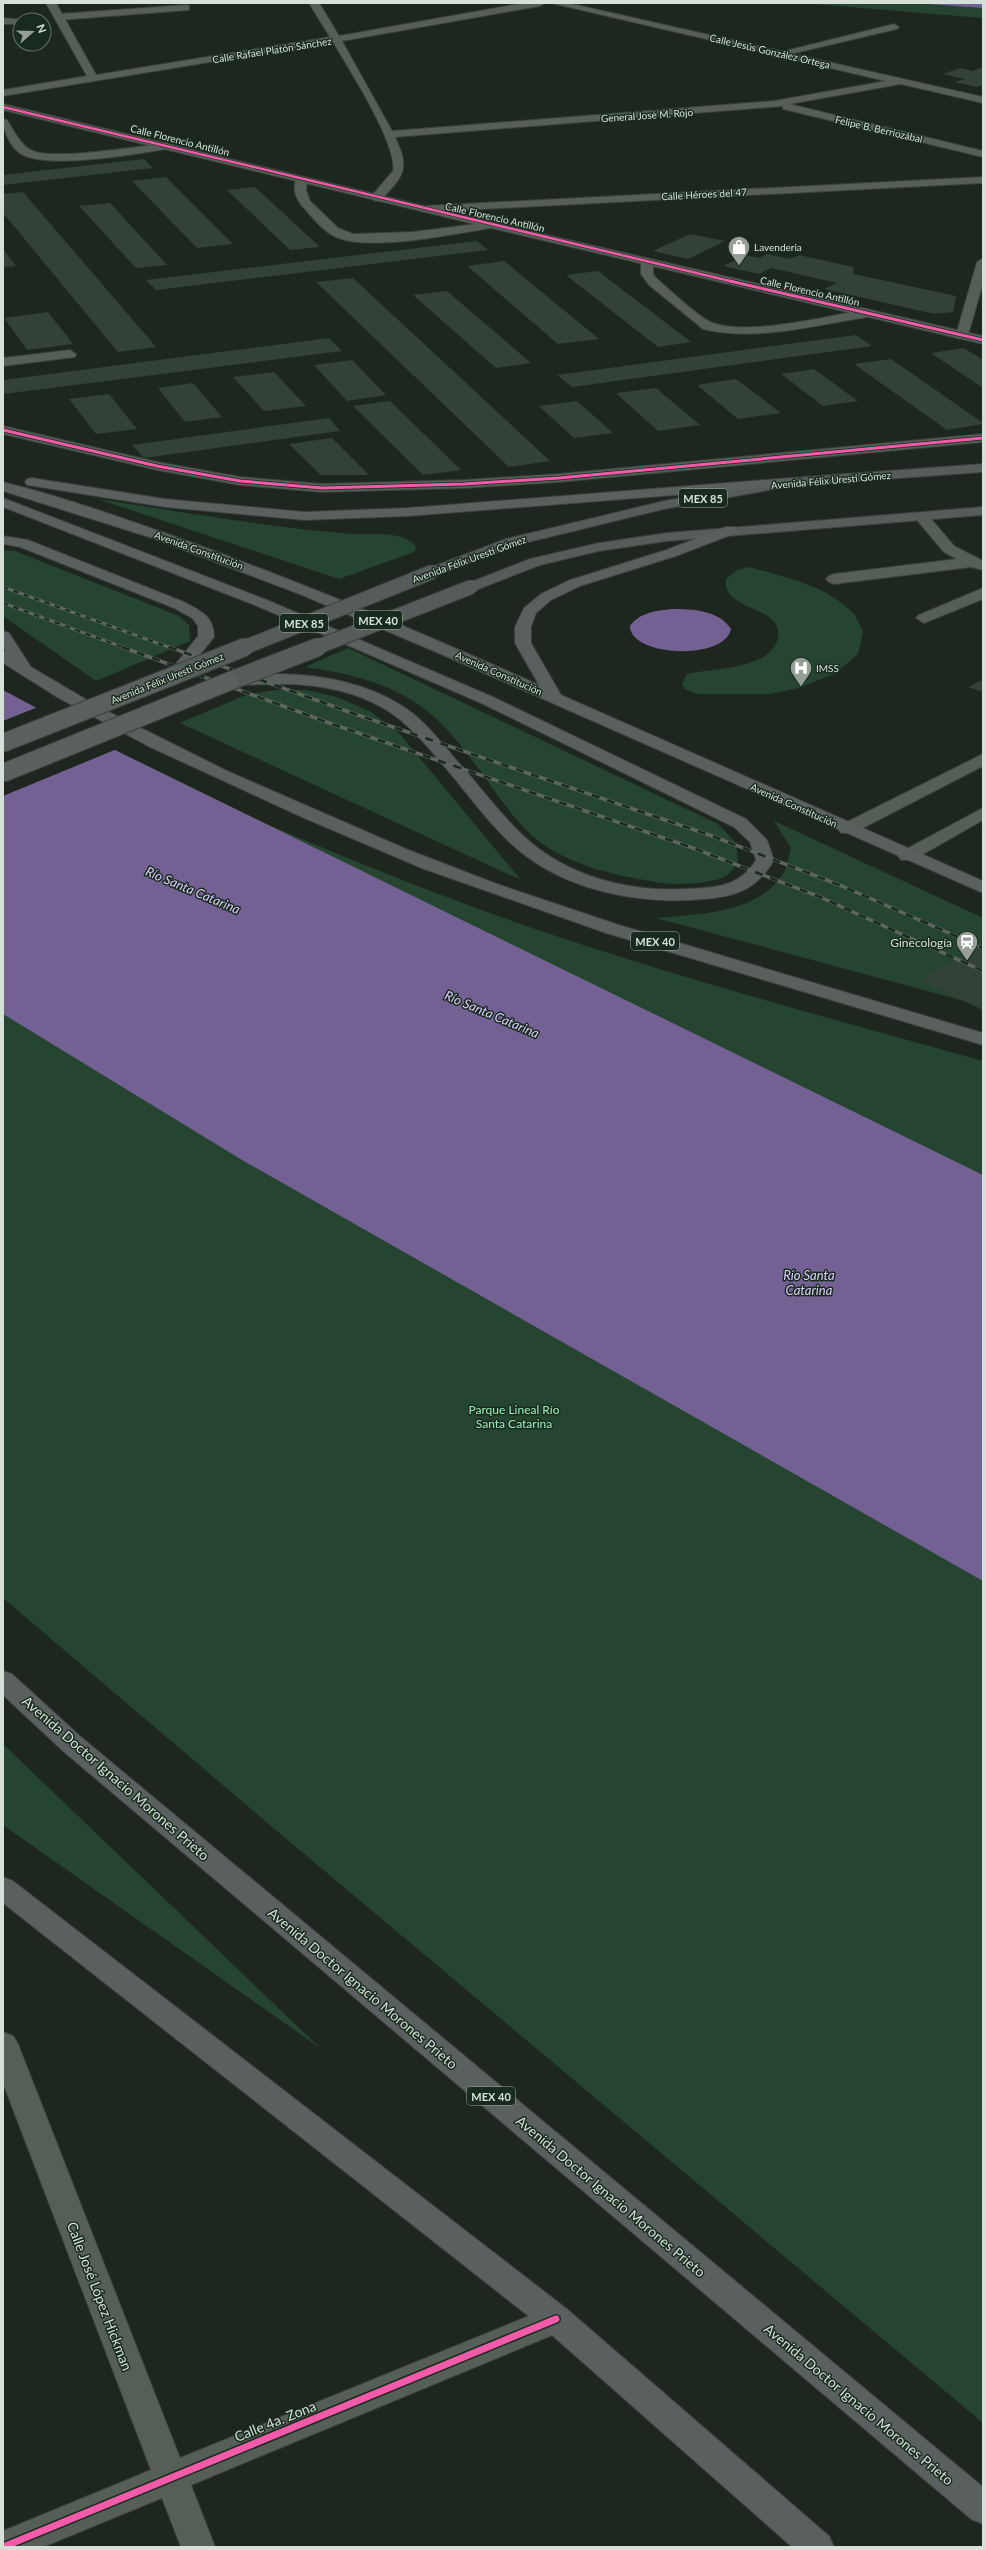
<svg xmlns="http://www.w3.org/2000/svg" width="986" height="2550" font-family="Lato,sans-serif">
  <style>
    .green { fill: #254530 }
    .water { fill: #736193 }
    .pier { fill: #1d2720 }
    .building { fill: #324239 }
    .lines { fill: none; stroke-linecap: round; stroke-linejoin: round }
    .service-casing { stroke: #39413b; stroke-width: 2 }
    .minor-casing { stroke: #39413b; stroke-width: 2 }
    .tertiary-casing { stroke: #39413b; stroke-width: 2 }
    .primary-casing { stroke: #39413b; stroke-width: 2 }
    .trunk-casing { stroke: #39413b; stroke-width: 2 }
    .service { fill: #565e58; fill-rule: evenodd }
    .minor { fill: #565e58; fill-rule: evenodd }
    .tertiary { fill: #565e58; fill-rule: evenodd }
    .primary { fill: #565c5c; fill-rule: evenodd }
    .trunk { fill: #5a5f60; fill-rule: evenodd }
    .rail-far1-casing { stroke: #5e6560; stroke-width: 3 }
    .rail-casing { stroke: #5e6560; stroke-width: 3.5 }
    .rail-far1 { stroke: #192b1f; stroke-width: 2; stroke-dasharray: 5.5; stroke-linecap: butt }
    .rail { stroke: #192b1f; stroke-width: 2.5; stroke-dasharray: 8; stroke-linecap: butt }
    .primary-bridge-far1-casing { stroke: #39413b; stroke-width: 16; stroke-linecap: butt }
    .primary-bridge-casing { stroke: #39413b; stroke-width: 20; stroke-linecap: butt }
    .trunk-bridge-casing { stroke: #39413b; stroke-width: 20; stroke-linecap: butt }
    .primary-bridge-far1 { stroke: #565c5c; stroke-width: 14 }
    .primary-bridge { stroke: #565c5c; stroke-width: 18 }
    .trunk-bridge { stroke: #5a5f60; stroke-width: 18 }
    .cycleway-far2-casing { stroke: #192b1f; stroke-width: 3.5 }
    .cycleway-far1-casing { stroke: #192b1f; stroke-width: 4.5 }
    .cycleway-casing { stroke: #192b1f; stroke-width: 10 }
    .cycleway-far2 { stroke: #f35aa7; stroke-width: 2.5 }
    .cycleway-far1 { stroke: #f35aa7; stroke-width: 3 }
    .cycleway { stroke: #f35aa7; stroke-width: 7 }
    .labels { text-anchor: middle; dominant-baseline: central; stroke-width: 3; stroke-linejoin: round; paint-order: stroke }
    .far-street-label { font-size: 10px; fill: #d5e0d8; stroke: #192b1f }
    .far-poi-label { font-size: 10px; fill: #d5e0d8; stroke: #192b1f; text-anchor: start }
    .shield { fill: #192b1f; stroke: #9daaa0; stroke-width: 1 }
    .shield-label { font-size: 11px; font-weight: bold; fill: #d5e0d8 }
    .poi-label { font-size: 12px; fill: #d5e0d8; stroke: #192b1f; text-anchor: end }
    .park-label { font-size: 12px; fill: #9befb5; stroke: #192b1f }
    .water-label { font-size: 13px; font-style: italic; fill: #decdfe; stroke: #192b1f }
    .near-street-label { font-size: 14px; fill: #d5e0d8; stroke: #192b1f }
  </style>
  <rect width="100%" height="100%" fill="#1d2720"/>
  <path class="green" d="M802 3H983V18Z
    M98 499C182 512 267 527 352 534 373 535 401 530 416 546L414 552 339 579Z
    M3 550 15 551 179 616 189 625 190 641 96 681 3 616Z
    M749 567C784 577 824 585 851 611 857 616 860 626 863 632L858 654 836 673 799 688 770 694H698L685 689 682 684 687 674C710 668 773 670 778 637 783 604 721 612 726 579L737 570Z
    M348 648 718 824 736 843 738 861C735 865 732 872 727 875 716 884 676 885 662 883 620 876 575 868 540 842 516 824 499 797 482 773 463 749 445 722 419 705 384 681 346 673 305 667Z
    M275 690H306L337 697 371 712 399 733 521 880 180 723 246 695Z
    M3 706C177 786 353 866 535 929 682 979 833 1019 983 1061V2423L271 1826 3 1598Z
    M774 821 983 918V1006L656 918C698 914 757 914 783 874 787 867 789 856 791 848Z
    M3 1744 320 2048 3 1825Z"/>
  <path class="water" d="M914 3H983V8Z
    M672 609C692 609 719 610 731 629 725 661 630 657 630 626 640 612 656 611 672 609Z
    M3 690 117 751 983 1175V1581L242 1160 3 1014Z"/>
  <path class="pier" d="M38 707 117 749 3 796V721Z"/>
  <path class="building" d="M983 67V85L976 87 955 82 965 79 942 74 961 68 972 71Z
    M144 159 153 168 3 185V175Z
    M166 177 233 244 197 248 132 181Z
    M255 187 320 247 290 250 227 190Z
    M23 192 156 347 118 352 3 213V194Z
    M110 203 167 265 136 268 79 206Z
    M690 234 725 241 688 259 653 251Z
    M477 241 488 250 156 290 146 280Z
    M3 249 16 266 3 267Z
    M767 254 790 259 799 255 853 267 854 274 956 296 953 312 935 314 824 289 837 283 771 268 759 274 723 266 746 255 759 258Z
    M504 261 599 339 558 344 467 266Z
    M598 271 691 342 658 347 566 275Z
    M353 278 550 461 509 467 316 282Z
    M447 291 531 363 496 368 413 295Z
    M48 312 73 344 27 350 4 318Z
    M856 335 872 346 572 387 557 375Z
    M329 338 342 351 3 394V380Z
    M964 348 983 360V388L931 353Z
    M891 359 983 423V424L947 430 854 364Z
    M352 360 386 395 347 401 314 365Z
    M814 369 858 401 823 406 781 374Z
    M274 372 306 406 264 411 233 377Z
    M736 379 781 413 738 419 697 385Z
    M193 383 222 417 185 422 158 388Z
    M656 388 700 425 658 431 616 393Z
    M109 394 137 429 96 434 69 399Z
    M390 401 461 470 423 475 353 406Z
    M577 401 613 433 574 438 539 406Z
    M329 418 340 431 144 458 132 445Z
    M332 438 369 475H321L289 444Z
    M983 680V692L968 687Z
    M983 945V1010L920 980Z"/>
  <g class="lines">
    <g class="service-casing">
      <path id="service" d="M186 5 189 6V10L59 20 54 17 59 14Z
        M894 24 899 27 897 29 782 56 777 53Z
        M3 119 7 120C13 129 19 143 29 149 48 162 141 146 167 143L172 146 167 149C134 154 52 169 23 155 11 149 3 131 3 119Z
        M301 177 307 180 306 190 310 201 338 228 353 234 413 232 491 222 497 225 491 228C453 234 370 252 336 237 324 232 313 218 304 208 297 201 291 188 297 178Z
        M647 258 653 262V274L657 279C669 289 700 319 713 323 750 336 828 316 868 309L874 313 868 317C814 325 757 342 703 329L649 285 641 274V262Z
        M70 350 76 354 75 357 3 366V358Z
        M921 512 926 513 954 546 983 561V570L971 567 834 584 829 582 826 579 829 576 834 574 957 559 944 552 916 519 914 516Z
        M983 588V599L929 621 924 623 916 618 919 615Z
        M983 754V766L853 833H841L838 829 841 825Z
        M983 808V820L913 860H901L898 856 901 852Z"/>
    </g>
    <g class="minor-casing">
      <path id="minor" d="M46 3H56L96 75 330 37 309 3H319L339 36 524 3H545L540 6 342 41 392 131 774 101 886 81 551 3H568L983 97V103L901 84 789 104 983 151V157L783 109V106L395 137C405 160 409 170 390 190 386 194 382 200 376 201L370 198 393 171C398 145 348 67 333 42L3 96V90L87 76Z
        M3 18 24 20H20V24H3Z
        M983 177V183L424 212 418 209 424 206Z
        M983 258V283L968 335 962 339 958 338 956 335 977 262Z
        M3 426 157 462 240 477 322 484 464 480 559 474 983 434V442L559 482 464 488 322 492 240 485 157 470 3 434Z
        M3 2032 13 2036 18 2044 180 2458 556 2305 567 2309 572 2319 567 2329 191 2485 215 2547H181L162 2498 43 2547H3V2531L151 2470 3 2083Z"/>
    </g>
    <g class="tertiary-casing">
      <path id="tertiary" d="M3 104 491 222 983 336V344L491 228 3 110Z"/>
    </g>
    <g class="primary-casing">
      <path id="primary" d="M983 464V472L791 486 664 509 516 545 437 575H427L425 572 427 569 506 539 664 501 791 478Z
        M983 507V515L667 541 599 551 540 565 476 590 471 592 463 587 466 584 530 559 599 543 667 533Z"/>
    </g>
    <g class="trunk-casing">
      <path id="trunk" d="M32 478 165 499 304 512 408 508 791 478 798 482 791 486 408 516 304 520 165 507 27 485 25 482 27 479Z
        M3 482C67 498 131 521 193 543 310 586 425 634 539 685L515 643V627L524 608 541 594 570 580 666 550 726 527H736L738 530 736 533 676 556 580 586 551 600 536 613 531 627V643L561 695 983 881V893L450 658 302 595 152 538 3 491Z
        M3 498 267 600 493 697 746 819 767 840 774 860C754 895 728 898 690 900 635 903 571 890 526 856 498 835 477 806 455 779 434 755 413 726 385 709 337 681 284 682 230 686L222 681C229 671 256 675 267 674 314 673 364 681 404 707 425 721 441 742 457 761 481 787 501 816 528 840 570 877 630 892 685 889 714 888 740 887 756 860L750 842 734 827 481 703 257 606 3 507Z
        M3 536 28 540 184 602C201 611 214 616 214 637L181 678H169L167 675 198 636V626L192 618 174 608 20 547 3 544Z
        M3 631 9 633 31 667 99 707 225 770 406 849 497 884 619 925 983 1033V1045L606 933 424 869 304 818 150 747 57 697 3 663V651L6 652 3 647Z
        M3 1671 12 1674 81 1737 983 2487V2524L971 2519 63 1751 3 1695Z
        M3 1877 13 1881 567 2309 829 2536 834 2547H792L545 2329 3 1903Z"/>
    </g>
    <use href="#service" class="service"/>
    <use href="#minor" class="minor"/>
    <use href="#tertiary" class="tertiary"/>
    <use href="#primary" class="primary"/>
    <use href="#trunk" class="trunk"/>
    <g class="rail-far1-casing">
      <path id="rail-far1" d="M3 587 171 648
        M3 603 125 648"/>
    </g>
    <g class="rail-casing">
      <path id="rail" d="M122 647 332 724 693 848 820 897 983 971
        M169 647 352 713 712 836 842 886 983 948"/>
    </g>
    <use href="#rail-far1" class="rail-far1"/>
    <use href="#rail" class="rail"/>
    <g class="primary-bridge-far1-casing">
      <path id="primary-bridge-far1" d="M243 648 432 572
        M315 648 471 587"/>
    </g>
    <g class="primary-bridge-casing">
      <path id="primary-bridge" d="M175 675 245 647
        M230 681 318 647"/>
    </g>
    <g class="trunk-bridge-casing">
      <path id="trunk-bridge" d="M3 743 175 675
        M3 773 230 681"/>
    </g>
    <use href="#primary-bridge-far1" class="primary-bridge-far1"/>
    <use href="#primary-bridge" class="primary-bridge"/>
    <use href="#trunk-bridge" class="trunk-bridge"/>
    <g class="cycleway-far2-casing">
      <path id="cycleway-far2" d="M3 107 734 282"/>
    </g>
    <g class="cycleway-far1-casing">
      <path id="cycleway-far1" d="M730 281 983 340
        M3 430 157 466 240 481 322 488 464 484 559 478 983 438"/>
    </g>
    <g class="cycleway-casing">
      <path id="cycleway" d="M3 2547 556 2319"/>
    </g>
    <use href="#cycleway-far2" class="cycleway-far2"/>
    <use href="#cycleway-far1" class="cycleway-far1"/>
    <use href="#cycleway" class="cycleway"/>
  </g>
  <defs>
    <g id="shop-pin" transform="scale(1.15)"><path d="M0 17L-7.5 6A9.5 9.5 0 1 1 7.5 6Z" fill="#959f98" stroke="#192b1f"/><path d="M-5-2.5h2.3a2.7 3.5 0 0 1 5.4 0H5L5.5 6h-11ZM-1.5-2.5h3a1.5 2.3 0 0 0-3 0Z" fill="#fff"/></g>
    <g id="hospital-pin" transform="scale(1.15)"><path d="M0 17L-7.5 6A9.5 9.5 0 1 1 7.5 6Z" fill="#959f98" stroke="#192b1f"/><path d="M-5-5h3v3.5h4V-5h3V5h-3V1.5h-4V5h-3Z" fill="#fff"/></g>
    <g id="station-pin" transform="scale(1.15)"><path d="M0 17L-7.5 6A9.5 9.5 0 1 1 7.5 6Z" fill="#959f98" stroke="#192b1f"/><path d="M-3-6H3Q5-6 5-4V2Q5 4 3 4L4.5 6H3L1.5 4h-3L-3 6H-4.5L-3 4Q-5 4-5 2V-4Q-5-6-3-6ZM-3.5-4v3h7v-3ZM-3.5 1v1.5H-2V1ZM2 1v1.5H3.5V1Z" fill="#fff"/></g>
  </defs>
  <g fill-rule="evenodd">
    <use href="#shop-pin" x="739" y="247"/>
    <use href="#hospital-pin" x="801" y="668"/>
    <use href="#station-pin" x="967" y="942"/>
  </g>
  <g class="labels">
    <g class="far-street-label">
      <text transform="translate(272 50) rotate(-9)">Calle Rafael Platón Sánchez</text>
      <text transform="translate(770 51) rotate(13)">Calle Jesús González Ortega</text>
      <text transform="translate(647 115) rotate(-4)">General José M. Rojo</text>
      <text transform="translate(879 129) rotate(13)">Felipe B. Berriozábal</text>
      <text transform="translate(180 140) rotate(14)">Calle Florencio Antillón</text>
      <text transform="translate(704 194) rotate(-3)">Calle Héroes del 47</text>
      <text transform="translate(495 217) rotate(13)">Calle Florencio Antillón</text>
      <text transform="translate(810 291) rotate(13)">Calle Florencio Antillón</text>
      <text transform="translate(831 480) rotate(-5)">Avenida Félix Uresti Gómez</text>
      <text transform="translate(199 550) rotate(20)">Avenida Constitución</text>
      <text transform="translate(469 559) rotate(-20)">Avenida Félix Uresti Gómez</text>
      <text transform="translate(499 673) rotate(24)">Avenida Constitución</text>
      <text transform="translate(167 678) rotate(-22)">Avenida Félix Uresti Gómez</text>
      <text transform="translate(794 805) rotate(24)">Avenida Constitución</text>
    </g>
    <g class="far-poi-label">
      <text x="754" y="247">Lavenderia</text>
      <text x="816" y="668">IMSS</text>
    </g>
    <g class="shield">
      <rect x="679" y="489" width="48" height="18" rx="3"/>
      <rect x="354" y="611" width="48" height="18" rx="3"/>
      <rect x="280" y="614" width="48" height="18" rx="3"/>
      <rect x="631" y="932" width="48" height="18" rx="3"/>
      <rect x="467" y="2087" width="48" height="18" rx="3"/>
    </g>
    <g class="shield-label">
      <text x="703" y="498">MEX 85</text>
      <text x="378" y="620">MEX 40</text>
      <text x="304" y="623">MEX 85</text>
      <text x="655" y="941">MEX 40</text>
      <text x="491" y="2096">MEX 40</text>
    </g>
    <g class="poi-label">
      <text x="952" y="942">Ginecología</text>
    </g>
    <g class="park-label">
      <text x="514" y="1409">Parque Lineal Río<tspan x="514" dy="14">Santa Catarina</tspan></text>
    </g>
    <g class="water-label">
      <text transform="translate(193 890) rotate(23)">Río Santa Catarina</text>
      <text transform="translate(492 1014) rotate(23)">Río Santa Catarina</text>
      <text x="809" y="1275">Río Santa<tspan x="809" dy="15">Catarina</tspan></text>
    </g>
    <g class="near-street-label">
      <text transform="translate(116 1778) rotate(41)">Avenida Doctor Ignacio Morones Prieto</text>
      <text transform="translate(363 1988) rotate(40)">Avenida Doctor Ignacio Morones Prieto</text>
      <text transform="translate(611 2196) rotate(40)">Avenida Doctor Ignacio Morones Prieto</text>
      <text transform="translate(100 2296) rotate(69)">Calle José López Hickman</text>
      <text transform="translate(859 2404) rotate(40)">Avenida Doctor Ignacio Morones Prieto</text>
      <text transform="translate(275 2421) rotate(-22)">Calle 4a. Zona</text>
    </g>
  </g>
  <rect width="986" height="2550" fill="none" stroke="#d5e0d8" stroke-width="8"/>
  <g transform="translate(32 32) rotate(70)"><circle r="19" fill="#192b1f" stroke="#647369"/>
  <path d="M0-3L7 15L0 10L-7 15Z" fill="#959f98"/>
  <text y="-6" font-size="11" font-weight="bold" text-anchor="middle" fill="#d5e0d8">N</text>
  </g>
</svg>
